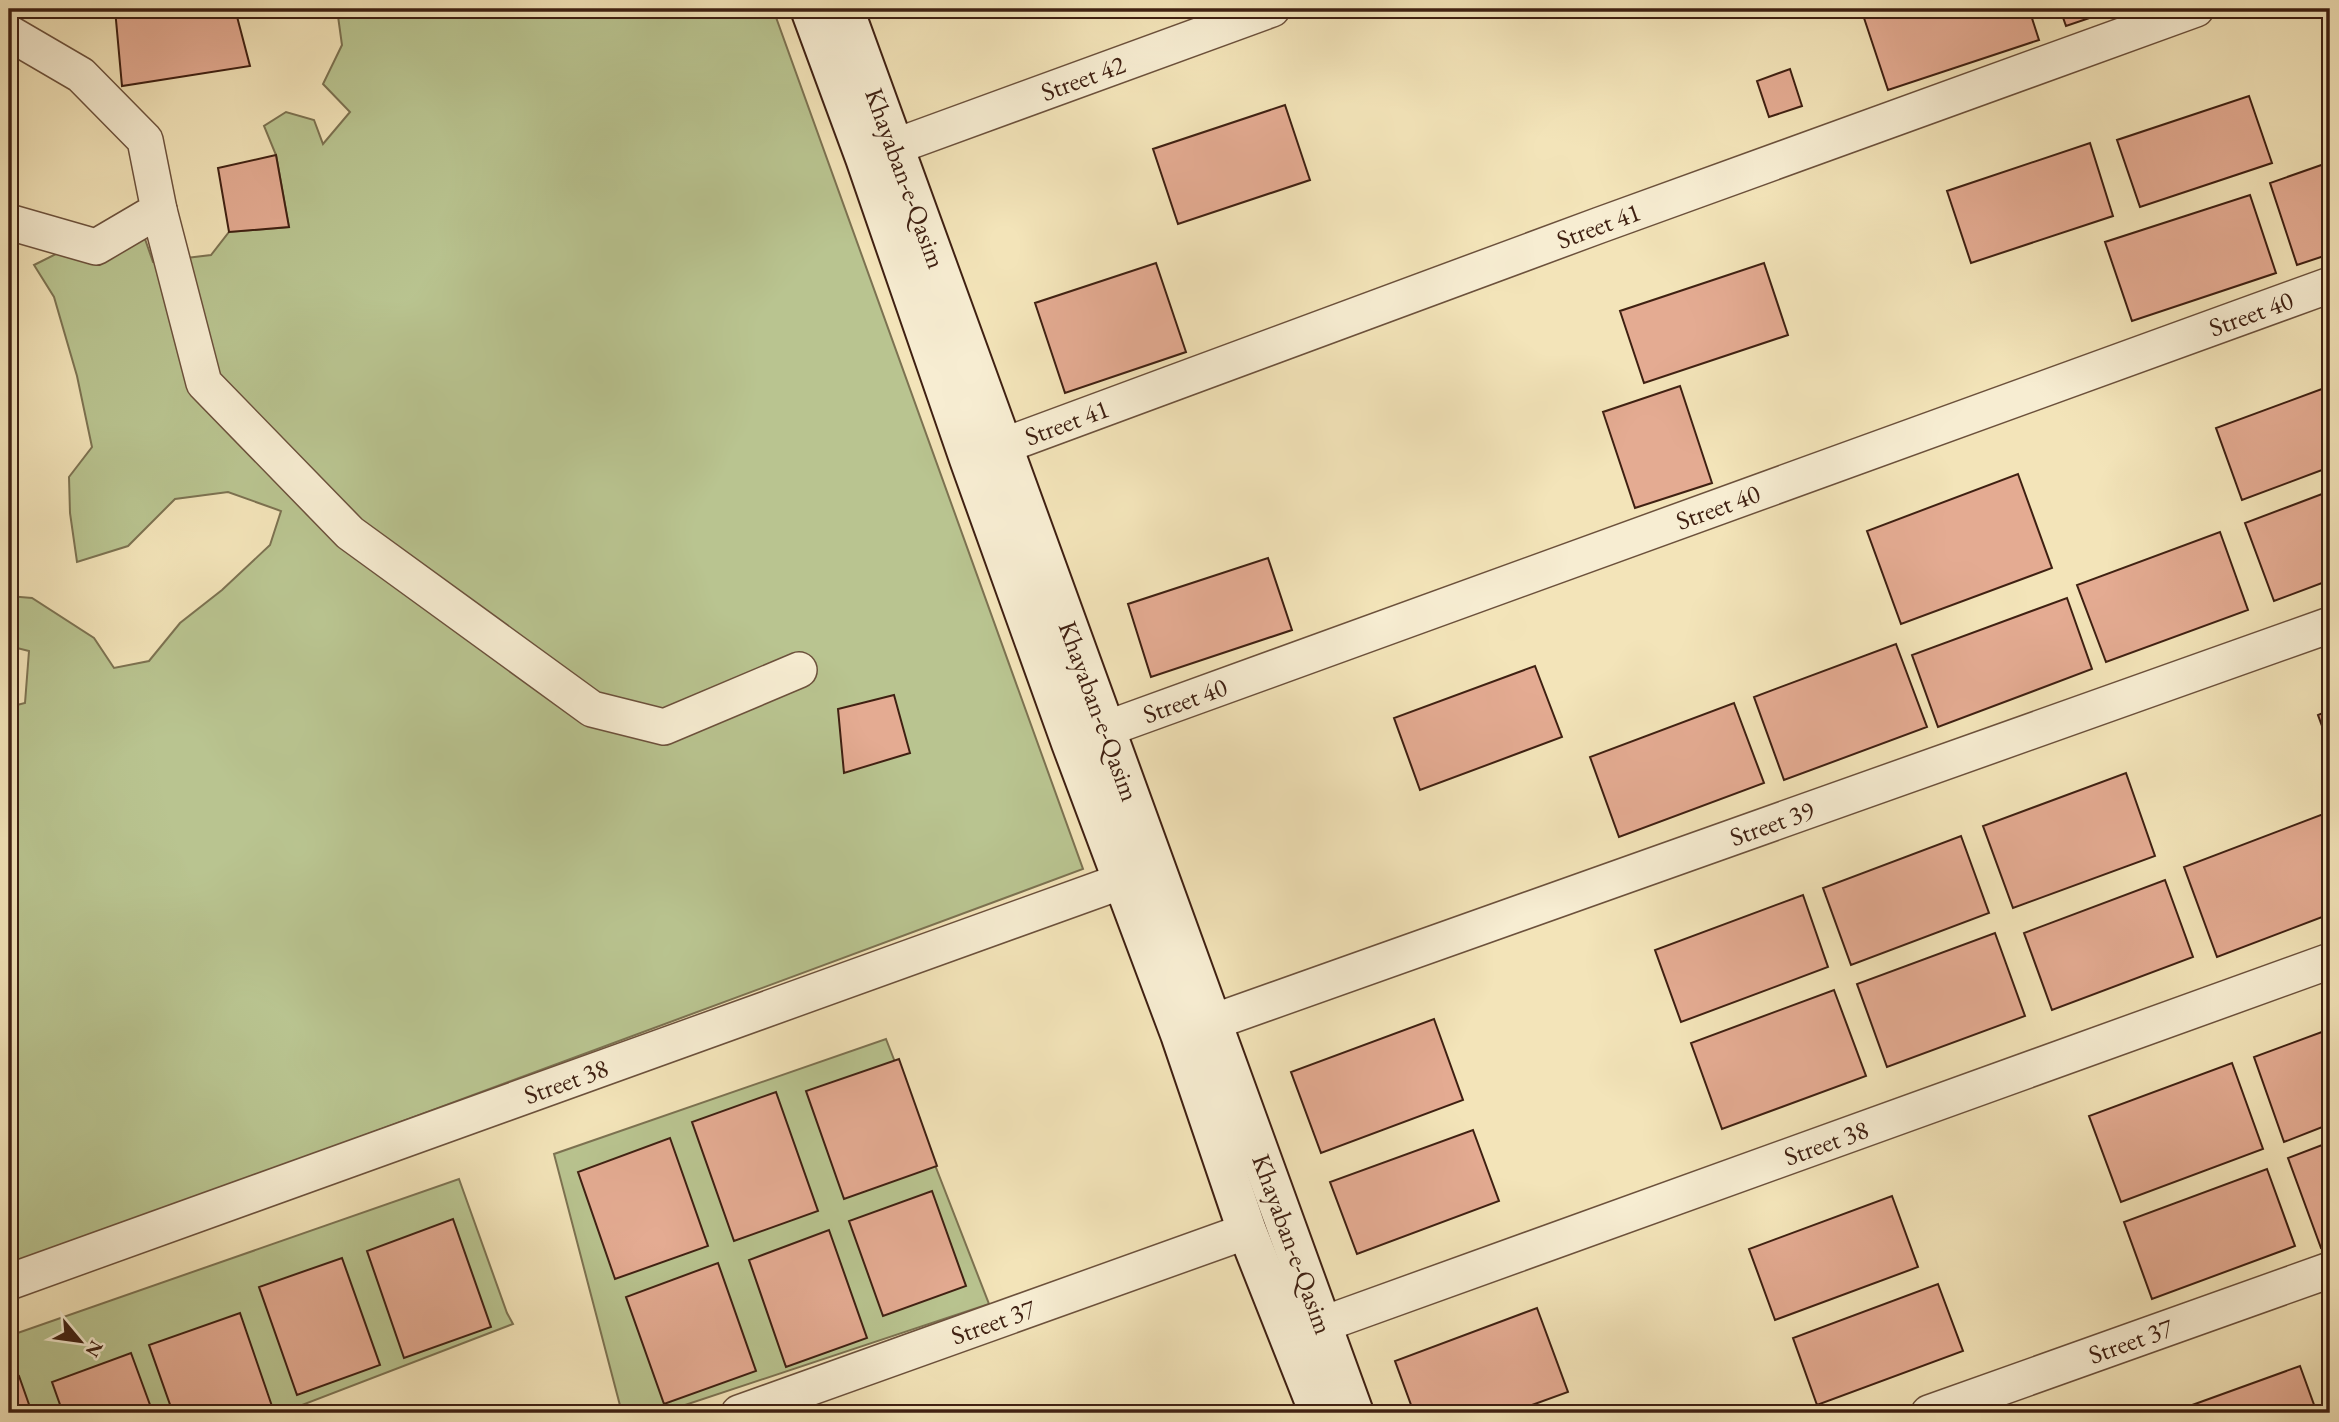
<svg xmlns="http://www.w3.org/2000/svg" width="2339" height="1422" font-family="'EB Garamond',serif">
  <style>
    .green { fill: #b9c490; stroke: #7c7251; stroke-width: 2 }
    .building { fill: #e4ab92; stroke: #3f2012; stroke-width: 2 }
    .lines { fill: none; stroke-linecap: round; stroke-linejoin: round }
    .street-casing { stroke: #6c513c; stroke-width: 38 }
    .secondary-casing { stroke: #3f2012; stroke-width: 42 }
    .street { stroke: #f7edd2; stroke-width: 35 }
    .secondary { stroke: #f7edd2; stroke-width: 38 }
    .labels { text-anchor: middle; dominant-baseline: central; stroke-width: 5; stroke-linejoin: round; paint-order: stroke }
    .street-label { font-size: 26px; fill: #3f2012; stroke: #f7edd2 }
  </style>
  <rect width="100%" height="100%" fill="#f3e4b9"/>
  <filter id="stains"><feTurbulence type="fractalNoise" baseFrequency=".00286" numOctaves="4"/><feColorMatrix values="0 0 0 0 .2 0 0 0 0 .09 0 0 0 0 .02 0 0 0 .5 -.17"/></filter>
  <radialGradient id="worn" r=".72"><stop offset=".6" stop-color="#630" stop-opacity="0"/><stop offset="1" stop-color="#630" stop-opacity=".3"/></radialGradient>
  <path class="green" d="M337 9H773L1083 869 9 1267V707L25 703 29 651 9 646V596L32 598 94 638 114 668 149 661 180 623 222 590 270 545 281 511 228 492 175 499 128 546 77 562 70 513 69 477 92 447 77 376 54 297 34 265 58 253 94 258 145 239 153 262 211 255 229 232 289 227 276 155 264 126 286 112 314 120 323 144 350 112 323 84 342 45Z
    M886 1039 989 1304 661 1413H622L554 1154Z
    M459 1179 507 1313 513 1324 294 1408 296 1413H9V1336Z"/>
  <path class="building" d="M115 9H235L250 66 122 86Z
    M1892 9H2029L2039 40 1888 90 1864 18Z
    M2060 9H2116L2066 26Z
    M1790 69 1802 106 1769 117 1757 81Z
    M2249 96 2272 163 2140 207 2117 140Z
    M1285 105 1310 180 1178 224 1153 149Z
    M2090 143 2113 216 1971 263 1947 191Z
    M276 155 289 227 229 232 218 168Z
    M2330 162V254L2297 265 2270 183Z
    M2250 195 2276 273 2132 321 2105 242Z
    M1156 263 1186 352 1065 393 1035 303Z
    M1764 263 1788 335 1644 383 1620 311Z
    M1680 386 1712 483 1635 508 1603 412Z
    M2330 386V467L2242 500 2216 428Z
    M2018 474 2052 568 1901 624 1867 531Z
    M2330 491V580L2274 601 2245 523Z
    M2220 532 2248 610 2106 662 2077 585Z
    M1268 558 1292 630 1151 677 1128 604Z
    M2067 598 2092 669 1938 727 1912 655Z
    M1896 644 1927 727 1784 780 1754 697Z
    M1535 666 1562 737 1420 790 1394 718Z
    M894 695 910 753 844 773 838 709Z
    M1734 703 1764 783 1619 837 1590 757Z
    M2330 710V748L2318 715Z
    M2126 773 2155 856 2013 908 1983 826Z
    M2326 813 2330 824V914L2217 957 2184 867Z
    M1961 836 1989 913 1851 965 1823 888Z
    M2165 880 2193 957 2052 1010 2024 933Z
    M1803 895 1828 967 1681 1022 1655 950Z
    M1995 933 2025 1016 1887 1067 1857 984Z
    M1834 990 1866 1076 1722 1129 1691 1043Z
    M1434 1019 1463 1100 1321 1153 1291 1072Z
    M2330 1029V1124L2284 1142 2254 1057Z
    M899 1059 937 1166 844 1199 806 1091Z
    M2232 1063 2263 1149 2121 1202 2089 1116Z
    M776 1092 818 1211 734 1241 692 1122Z
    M1473 1130 1499 1201 1357 1254 1330 1182Z
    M670 1138 708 1246 615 1279 578 1172Z
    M2330 1142V1244L2321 1248 2288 1158Z
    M2267 1169 2295 1246 2152 1299 2124 1222Z
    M932 1191 966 1286 883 1316 849 1221Z
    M1892 1196 1918 1267 1775 1320 1749 1249Z
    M453 1219 491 1327 404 1358 367 1251Z
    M829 1230 867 1338 786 1367 749 1260Z
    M342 1258 380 1365 297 1395 259 1287Z
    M718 1263 756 1371 664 1404 626 1297Z
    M1938 1284 1963 1351 1817 1405 1793 1338Z
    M1537 1308 1568 1392 1510 1413H1414L1395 1361Z
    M240 1313 273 1409 261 1413H173L149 1345Z
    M131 1353 153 1413H63L52 1382Z
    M2300 1366 2317 1413H2170Z
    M19 1376 32 1413H9V1380Z"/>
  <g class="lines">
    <g class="street-casing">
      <g id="street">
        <path d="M9 33 81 75 145 140 159 210 96 247 9 222"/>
        <path id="s1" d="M894 147 1272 9"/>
        <path d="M159 210 204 383 350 533 592 709 664 727 799 670"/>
        <path id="s2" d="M1003 446 1600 225 2196 9"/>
        <path id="s3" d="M1106 729 2330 285"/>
        <path id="s4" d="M1213 1022 2330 625"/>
        <path id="s5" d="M9 1282 1122 881"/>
        <path id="s6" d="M1321 1325 2330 961"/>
        <path id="s7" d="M739 1413 1247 1231"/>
        <path id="s8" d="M1929 1413 2330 1270"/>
      </g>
    </g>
    <g class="secondary-casing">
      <g id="secondary">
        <path d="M810 9 865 158 969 459 1071 743 1180 1034 1247 1231 1319 1413"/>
        <path id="s9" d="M844 9 1354 1413"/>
      </g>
    </g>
    <use href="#street" class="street"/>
    <use href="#secondary" class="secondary"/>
  </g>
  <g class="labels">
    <g class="street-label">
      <text stroke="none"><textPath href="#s1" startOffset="201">Street 42</textPath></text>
      <text stroke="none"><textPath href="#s9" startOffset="180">Khayaban-e-Qasim</textPath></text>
      <text stroke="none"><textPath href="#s2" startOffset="635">Street 41</textPath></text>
      <text stroke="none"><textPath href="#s3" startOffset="1218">Street 40</textPath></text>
      <text stroke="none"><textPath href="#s2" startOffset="68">Street 41</textPath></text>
      <text stroke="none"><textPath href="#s3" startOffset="651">Street 40</textPath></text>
      <text stroke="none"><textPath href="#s3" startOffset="84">Street 40</textPath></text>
      <text stroke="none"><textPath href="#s9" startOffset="747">Khayaban-e-Qasim</textPath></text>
      <text stroke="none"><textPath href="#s4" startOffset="593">Street 39</textPath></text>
      <text stroke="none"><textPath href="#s5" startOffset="592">Street 38</textPath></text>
      <text stroke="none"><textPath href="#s6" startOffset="537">Street 38</textPath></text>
      <text stroke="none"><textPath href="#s9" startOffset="1314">Khayaban-e-Qasim</textPath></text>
      <text stroke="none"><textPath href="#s7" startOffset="270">Street 37</textPath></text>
      <text stroke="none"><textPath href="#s8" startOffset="214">Street 37</textPath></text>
    </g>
  </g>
  <rect width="2339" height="1422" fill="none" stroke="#f3e4b9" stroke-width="35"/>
  <rect x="10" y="10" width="2318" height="1401" fill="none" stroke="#3f2012" stroke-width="3.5"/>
  <rect x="18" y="18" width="2304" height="1387" fill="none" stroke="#3f2012" stroke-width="2"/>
  <g transform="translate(80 1341) rotate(119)" stroke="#f7edd2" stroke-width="5" paint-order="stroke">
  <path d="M0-5L12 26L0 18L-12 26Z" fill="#3f2012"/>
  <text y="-10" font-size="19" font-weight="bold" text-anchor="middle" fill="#3f2012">N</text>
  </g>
  <rect width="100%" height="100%" filter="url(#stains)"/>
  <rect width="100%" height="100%" fill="url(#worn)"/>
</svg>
